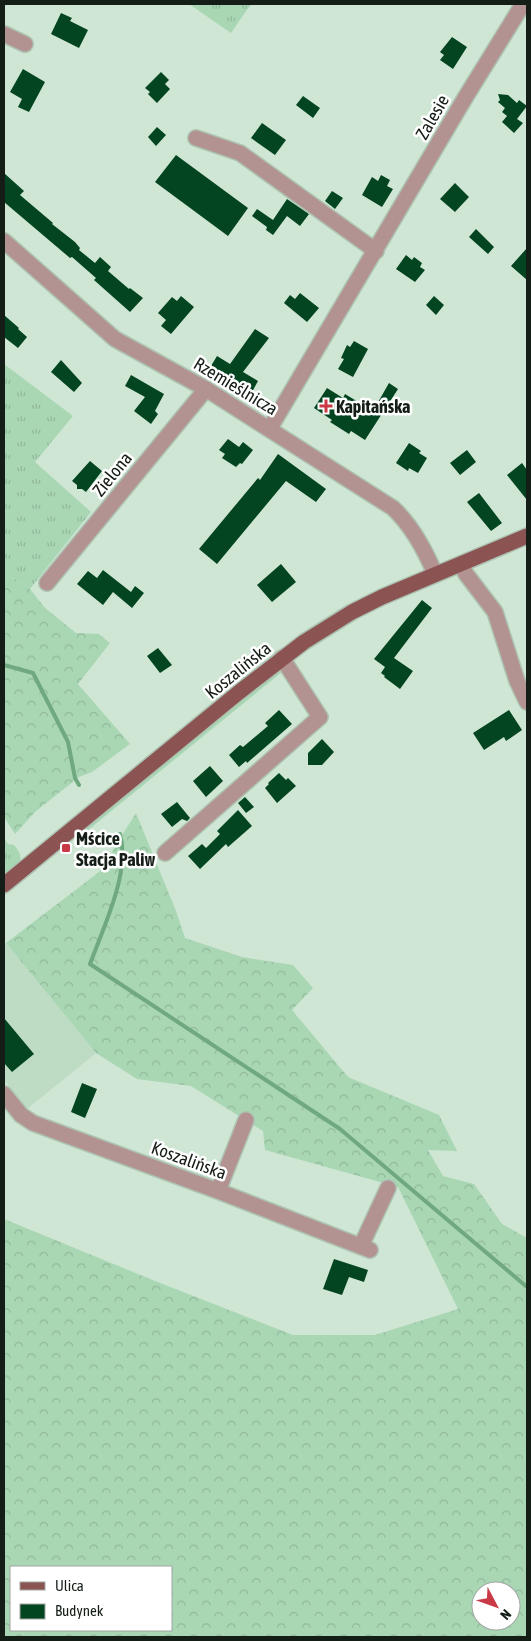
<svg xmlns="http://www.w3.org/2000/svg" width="531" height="1641" font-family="'Asap Condensed',sans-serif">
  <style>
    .built { fill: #bedbc4 }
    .grass { fill: url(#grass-tufts) }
    .forest { fill: url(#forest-crowns); fill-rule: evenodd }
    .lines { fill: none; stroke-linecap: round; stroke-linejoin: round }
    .stream { stroke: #70a97f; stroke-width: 4 }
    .building { fill: #044521 }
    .minor-casing { stroke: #adc2b2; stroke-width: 18 }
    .major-casing { stroke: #adc2b2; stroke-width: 18 }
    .minor { stroke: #b39392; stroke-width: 15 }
    .major { stroke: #8b5453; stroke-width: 15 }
    .poi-dot { fill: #ca3a46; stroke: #fff; stroke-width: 2 }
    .labels { text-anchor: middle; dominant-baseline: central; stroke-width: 5; stroke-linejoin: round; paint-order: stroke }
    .street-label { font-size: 18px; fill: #141d16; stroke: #fff }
    .poi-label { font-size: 18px; font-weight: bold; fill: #141d16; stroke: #fff; text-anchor: start }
  </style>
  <defs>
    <pattern id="grass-tufts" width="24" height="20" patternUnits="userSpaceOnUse" patternTransform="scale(1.25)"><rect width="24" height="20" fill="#a9d7b4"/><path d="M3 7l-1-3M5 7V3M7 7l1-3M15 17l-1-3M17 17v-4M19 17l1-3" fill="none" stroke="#91b89a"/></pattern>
    <pattern id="forest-crowns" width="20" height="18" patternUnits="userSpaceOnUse" patternTransform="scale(1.25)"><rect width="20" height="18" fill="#a9d7b4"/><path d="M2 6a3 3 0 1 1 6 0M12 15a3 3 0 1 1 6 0" fill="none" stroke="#91b89a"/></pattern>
  </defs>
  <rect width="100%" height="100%" fill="#cfe6d4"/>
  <path class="built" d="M6 943 96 1053 27 1109 4 1080V945Z"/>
  <path class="grass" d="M189 4H251L231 33Z
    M4 364 73 416 35 462 91 512 30 589 4 572Z
    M277 671 282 672 82 835 80 832Z
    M4 838 8 844 14 845C28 861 17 865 4 876Z"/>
  <path class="forest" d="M4 572 30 589 45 608 76 633 99 634 110 643 78 684 130 744 92 772 79 777 35 812 15 834 4 817Z
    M136 813 176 911 185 938 242 957 293 965 313 988 292 1010 348 1077 439 1115 457 1151 428 1150 443 1176 474 1184 502 1224 527 1238V1637H4V1219L155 1281 293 1335H375L458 1309 398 1187 265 1150 263 1131 191 1086 137 1079 96 1053 6 943 99 872ZM11 1567H171V1630H11ZM481 1591H511V1621H481Z"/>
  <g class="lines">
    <path class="stream" d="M4 665 33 673 68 742 75 778 79 785
      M120 834C131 872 103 928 90 964L340 1129 527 1287"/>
  </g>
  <path class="building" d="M61 13 72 18 70 21 88 30 79 48 51 34Z
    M452 37 467 47 453 69 440 60 444 55 440 52Z
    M23 69 45 82 29 112 18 107 22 99 10 92Z
    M161 72 169 80 165 84 170 89 157 103 148 94 150 92 145 88Z
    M498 94 508 95 517 103 519 100 527 106 517 119 523 123 514 133 502 122 507 116 502 112 505 108 498 102 500 100Z
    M303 96 320 108 313 118 296 105Z
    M262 123 286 140 275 155 251 138Z
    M157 127 166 135 156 146 148 137Z
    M176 155 248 208 228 236 155 182Z
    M4 173 24 191 20 195 53 223 52 224 75 242 80 248 79 250 95 263 100 257 111 267 108 271 129 289 130 288 143 298 130 312 94 280 96 278 72 257 70 258 4 202Z
    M381 175 390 180 387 186 393 189 382 207 362 195 372 177 378 181Z
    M455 183 469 197 455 212 440 199Z
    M332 191 343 198 335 209 325 201Z
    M287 199 309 214 300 226 287 216 273 235 266 230 267 227 252 216 257 209 273 220Z
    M476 229 494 247 488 254 469 237Z
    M527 248V280L511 266Z
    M406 255 412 260 414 257 422 263 420 267 425 270 415 282 396 269Z
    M300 293 319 308 307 322 284 303 290 295 295 299Z
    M181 296 194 307 171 334 161 326 166 320 158 313 172 297 177 301Z
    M434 296 444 305 436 315 426 305Z
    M4 315 19 328 18 329 27 337 18 348 4 337Z
    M255 329 269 338 243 372 258 381 247 401 205 376 217 356 230 364Z
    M354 341 368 349 353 377 338 369 344 359 341 358 347 345 350 347Z
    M61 360 82 383 74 392 51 372Z
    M131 375 164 394 155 411 158 414 151 424 134 411 145 397 125 386Z
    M389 383 398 389 365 440 351 431 349 434 330 422 332 420 314 408 327 388 343 398 345 394 373 411Z
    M228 439 239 447 243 442 253 450 242 464 240 463 236 467 222 458 225 454 219 450Z
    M409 443 421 451 419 453 427 458 418 473 409 468 408 471 396 463Z
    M467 450 476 462 460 475 450 463Z
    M278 454 326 489 316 502 286 481 217 564 199 549 258 478 260 480Z
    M90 461 102 471 86 492 82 489H77V485L72 481Z
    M522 463 527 470V500L507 475Z
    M479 493 502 523 491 531 467 502Z
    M281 564 296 582 272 602 257 585Z
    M103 570 131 592 135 586 144 593 132 608 113 592 103 605 77 584 88 571 97 578Z
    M422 600 432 608 394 658 413 671 400 689 384 677 385 676 381 673 385 667 374 659Z
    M158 648 172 665 160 673 147 656Z
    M279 710 292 724 247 763 246 761 239 767 229 755 240 745 243 747 268 726 265 723Z
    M509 710 522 730 506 741 504 737 484 750 473 733Z
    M322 739 334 752 322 765H308V753Z
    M210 766 223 781 206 797 193 781Z
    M279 773 286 780 288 778 296 786 277 803 265 788 269 784 268 783Z
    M245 797 254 807 246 813 238 803Z
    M177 802 190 818 187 821 182 819 172 827 161 814Z
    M238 810 252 826 228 847 226 844 200 869 188 856 202 844 206 848 220 834 217 831Z
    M4 1018 34 1054 12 1072 4 1063Z
    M82 1083 97 1089 85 1118 71 1112Z
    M334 1259 368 1270 364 1282 349 1277 342 1295 323 1289Z"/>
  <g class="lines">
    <g class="minor-casing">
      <path id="minor" d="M4 34 25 44
        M196 138 240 153 376 251
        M4 241 115 339 206 389 393 508C412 526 425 550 435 574
        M270 428 465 98 523 4
        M461 564 466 574 495 612 517 681 527 702
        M47 583 206 389
        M165 853 320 717 282 658
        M4 1094 21 1115 33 1123 218 1191 370 1250
        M218 1191 246 1120
        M361 1246 388 1188"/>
    </g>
    <g class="major-casing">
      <path id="major" d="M4 885 238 693 304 642 352 612 382 597 527 536"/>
    </g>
    <use href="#minor" class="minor"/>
    <use href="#major" class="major"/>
  </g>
  <g class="poi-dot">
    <path d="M323.5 398.5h5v5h5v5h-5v5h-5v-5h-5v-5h5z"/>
    <rect x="61" y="843" width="10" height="10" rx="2.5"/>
  </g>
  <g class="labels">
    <g class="street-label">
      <text transform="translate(432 117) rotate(-60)">Zalesie</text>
      <text transform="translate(236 386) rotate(31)">Rzemieślnicza</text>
      <text transform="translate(112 474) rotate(-51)">Zielona</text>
      <text transform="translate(238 670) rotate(-39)">Koszalińska</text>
      <text transform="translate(189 1160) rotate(20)">Koszalińska</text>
    </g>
    <g class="poi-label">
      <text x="336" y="406">Kapitańska</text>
      <text x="76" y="838">Mścice<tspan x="76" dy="21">Stacja Paliw</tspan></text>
    </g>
  </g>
  <rect width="531" height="1641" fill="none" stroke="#141d16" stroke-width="10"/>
  <rect x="10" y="1566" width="162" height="65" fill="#ffffff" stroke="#a1a5a2"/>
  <rect x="20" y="1582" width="25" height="8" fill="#8b5453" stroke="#a1a5a2"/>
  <text x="55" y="1591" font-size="15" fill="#141d16">Ulica</text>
  <rect x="20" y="1604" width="25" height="15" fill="#044521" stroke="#a1a5a2"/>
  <text x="55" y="1616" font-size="15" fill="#141d16">Budynek</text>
  <g transform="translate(496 1606) rotate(131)"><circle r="24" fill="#ffffff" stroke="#a1a5a2"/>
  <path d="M0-4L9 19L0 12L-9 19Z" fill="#ca3a46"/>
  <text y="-8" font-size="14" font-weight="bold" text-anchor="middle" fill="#141d16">N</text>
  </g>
</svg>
